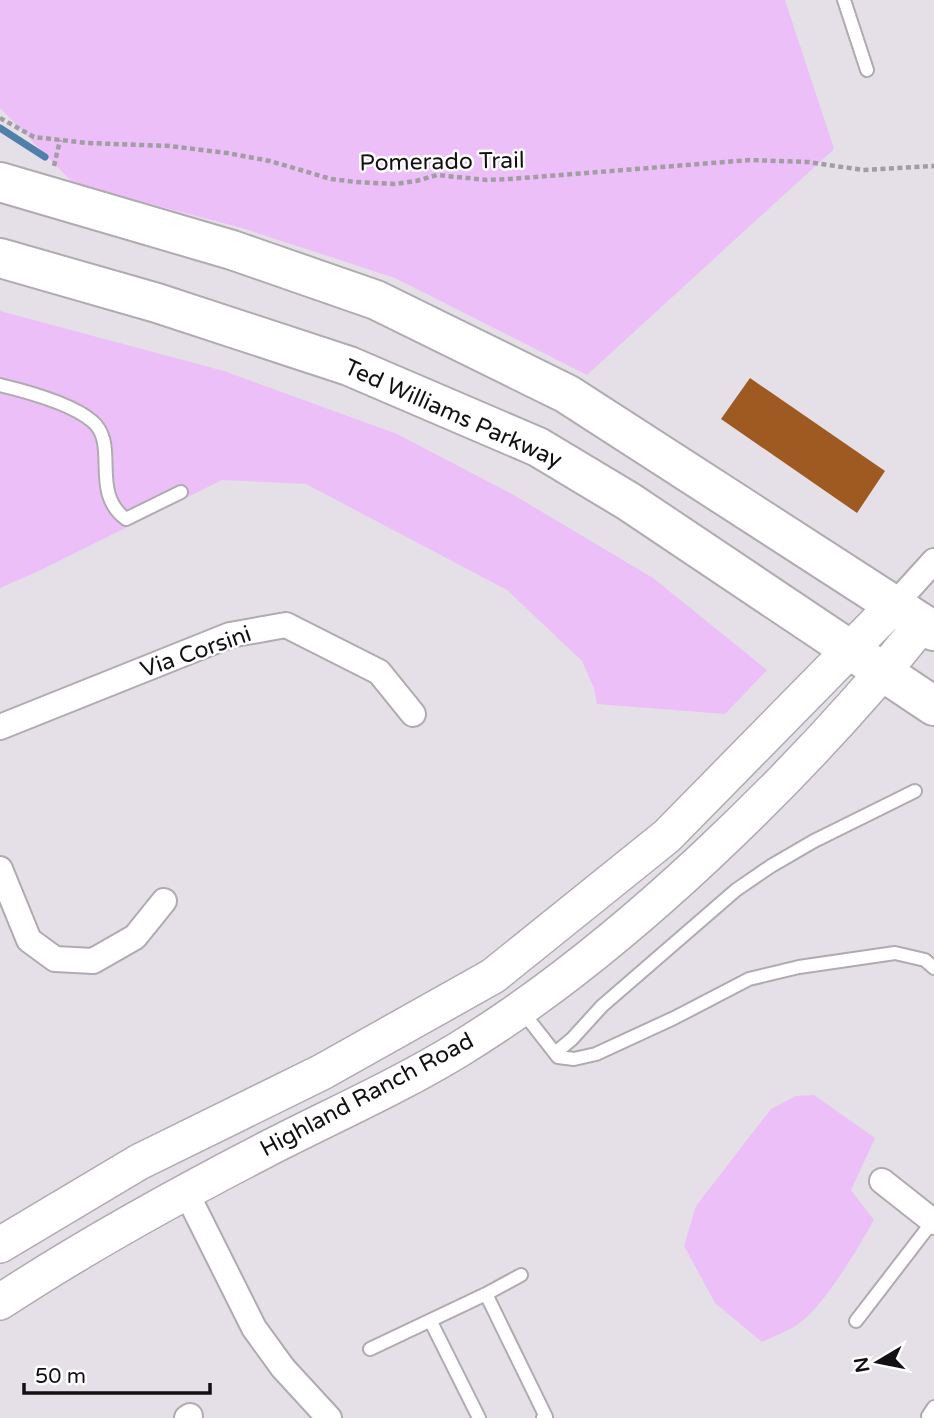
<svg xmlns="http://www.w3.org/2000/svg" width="934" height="1418" font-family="'Varela Round',sans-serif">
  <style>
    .green { fill: #ecbff8 }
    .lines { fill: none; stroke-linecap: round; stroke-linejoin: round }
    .stream { stroke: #517fac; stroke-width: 7 }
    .building { fill: #9f5a22 }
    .service-casing { stroke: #b0aab1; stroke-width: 16 }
    .minor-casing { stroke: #b0aab1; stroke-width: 28 }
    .secondary-casing { stroke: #b0aab1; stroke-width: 38 }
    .primary-casing { stroke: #b0aab1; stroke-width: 42 }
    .path { stroke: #a19da3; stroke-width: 4.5; stroke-dasharray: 5 3.5; stroke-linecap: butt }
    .service { stroke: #fff; stroke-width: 12 }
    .minor { stroke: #fff; stroke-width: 24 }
    .secondary { stroke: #fff; stroke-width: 35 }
    .primary { stroke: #fff; stroke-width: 38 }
    .labels { text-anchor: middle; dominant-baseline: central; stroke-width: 5; stroke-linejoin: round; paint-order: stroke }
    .street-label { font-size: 23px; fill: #121013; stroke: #fff }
  </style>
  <rect width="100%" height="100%" fill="#e5dfe7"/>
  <path class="green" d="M0 0H785L834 149 587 375 395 278 242 228 74 184 0 108Z
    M0 311 224 371 397 434 512 494 653 578 767 670 725 714 597 704 594 688 582 661 507 590 306 484 222 480 41 570 0 588Z
    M814 1095 875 1138 851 1190 874 1220C858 1248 823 1308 797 1325 786 1332 774 1336 762 1342L715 1303 684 1246 696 1206 771 1109 796 1096Z"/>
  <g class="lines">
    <path class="stream" d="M0 128 45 157"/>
  </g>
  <path class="building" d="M750 378 885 471 857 513 721 419Z"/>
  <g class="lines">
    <g class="service-casing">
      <path id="service" d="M844 0 867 70
        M0 385C25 391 72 404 92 421 120 444 89 492 126 519L181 492
        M522 1011 558 1057 574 1059 596 1054 674 1018 749 979 799 967 895 953 925 960 934 968
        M555 1053 572 1039 602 1006 736 890 771 866 814 841 915 791
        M486 1294 521 1275
        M856 1321 933 1221
        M431 1322 479 1418
        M370 1349 486 1294 546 1417 543 1418
        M928 1416 934 1407"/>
    </g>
    <g class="minor-casing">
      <path id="minor" d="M895 604 934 561
        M0 727 230 635 286 625 379 672 413 714
        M0 869 29 940 55 959 93 961 135 937 164 901
        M882 1181 934 1222
        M186 1192 254 1328 283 1368 329 1418
        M187 1418 190 1416"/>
    </g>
    <g class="secondary-casing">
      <path id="secondary" d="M0 1245 139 1162 322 1072 493 976 667 836 895 604
        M0 1302C85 1246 176 1196 267 1149 331 1116 397 1087 458 1050 548 995 629 928 705 857 784 783 856 707 923 623"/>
    </g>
    <g class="primary-casing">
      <path id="primary" d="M0 182 232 250 376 300 567 394 934 631
        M0 258 157 303 349 366 538 447 628 501 934 706"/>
    </g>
    <path class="path" d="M0 118 34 137 87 143 169 146 227 153 270 161 331 179 356 182 395 184 416 181 437 175 487 180 510 179 750 160 808 162 863 170 934 166
      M54 166 60 140"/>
    <use href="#service" class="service"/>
    <use href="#minor" class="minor"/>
    <use href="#secondary" class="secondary"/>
    <use href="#primary" class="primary"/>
  </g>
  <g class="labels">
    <g class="street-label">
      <text transform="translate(442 162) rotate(-1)">Pomerado Trail</text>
      <text transform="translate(453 414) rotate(24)">Ted Williams Parkway</text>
      <text transform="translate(196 652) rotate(-19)">Via Corsini</text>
      <text transform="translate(367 1095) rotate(-28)">Highland Ranch Road</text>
    </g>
  </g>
  <g transform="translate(878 1362) rotate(260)" stroke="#ffffff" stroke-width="5" paint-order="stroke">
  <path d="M0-5L12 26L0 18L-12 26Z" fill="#121013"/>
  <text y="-10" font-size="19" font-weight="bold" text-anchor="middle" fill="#121013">N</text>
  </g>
  <path d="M24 1383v10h186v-10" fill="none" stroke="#121013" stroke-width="3.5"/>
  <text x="35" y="1383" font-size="21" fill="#121013" stroke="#ffffff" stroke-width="5" paint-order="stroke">50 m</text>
</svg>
